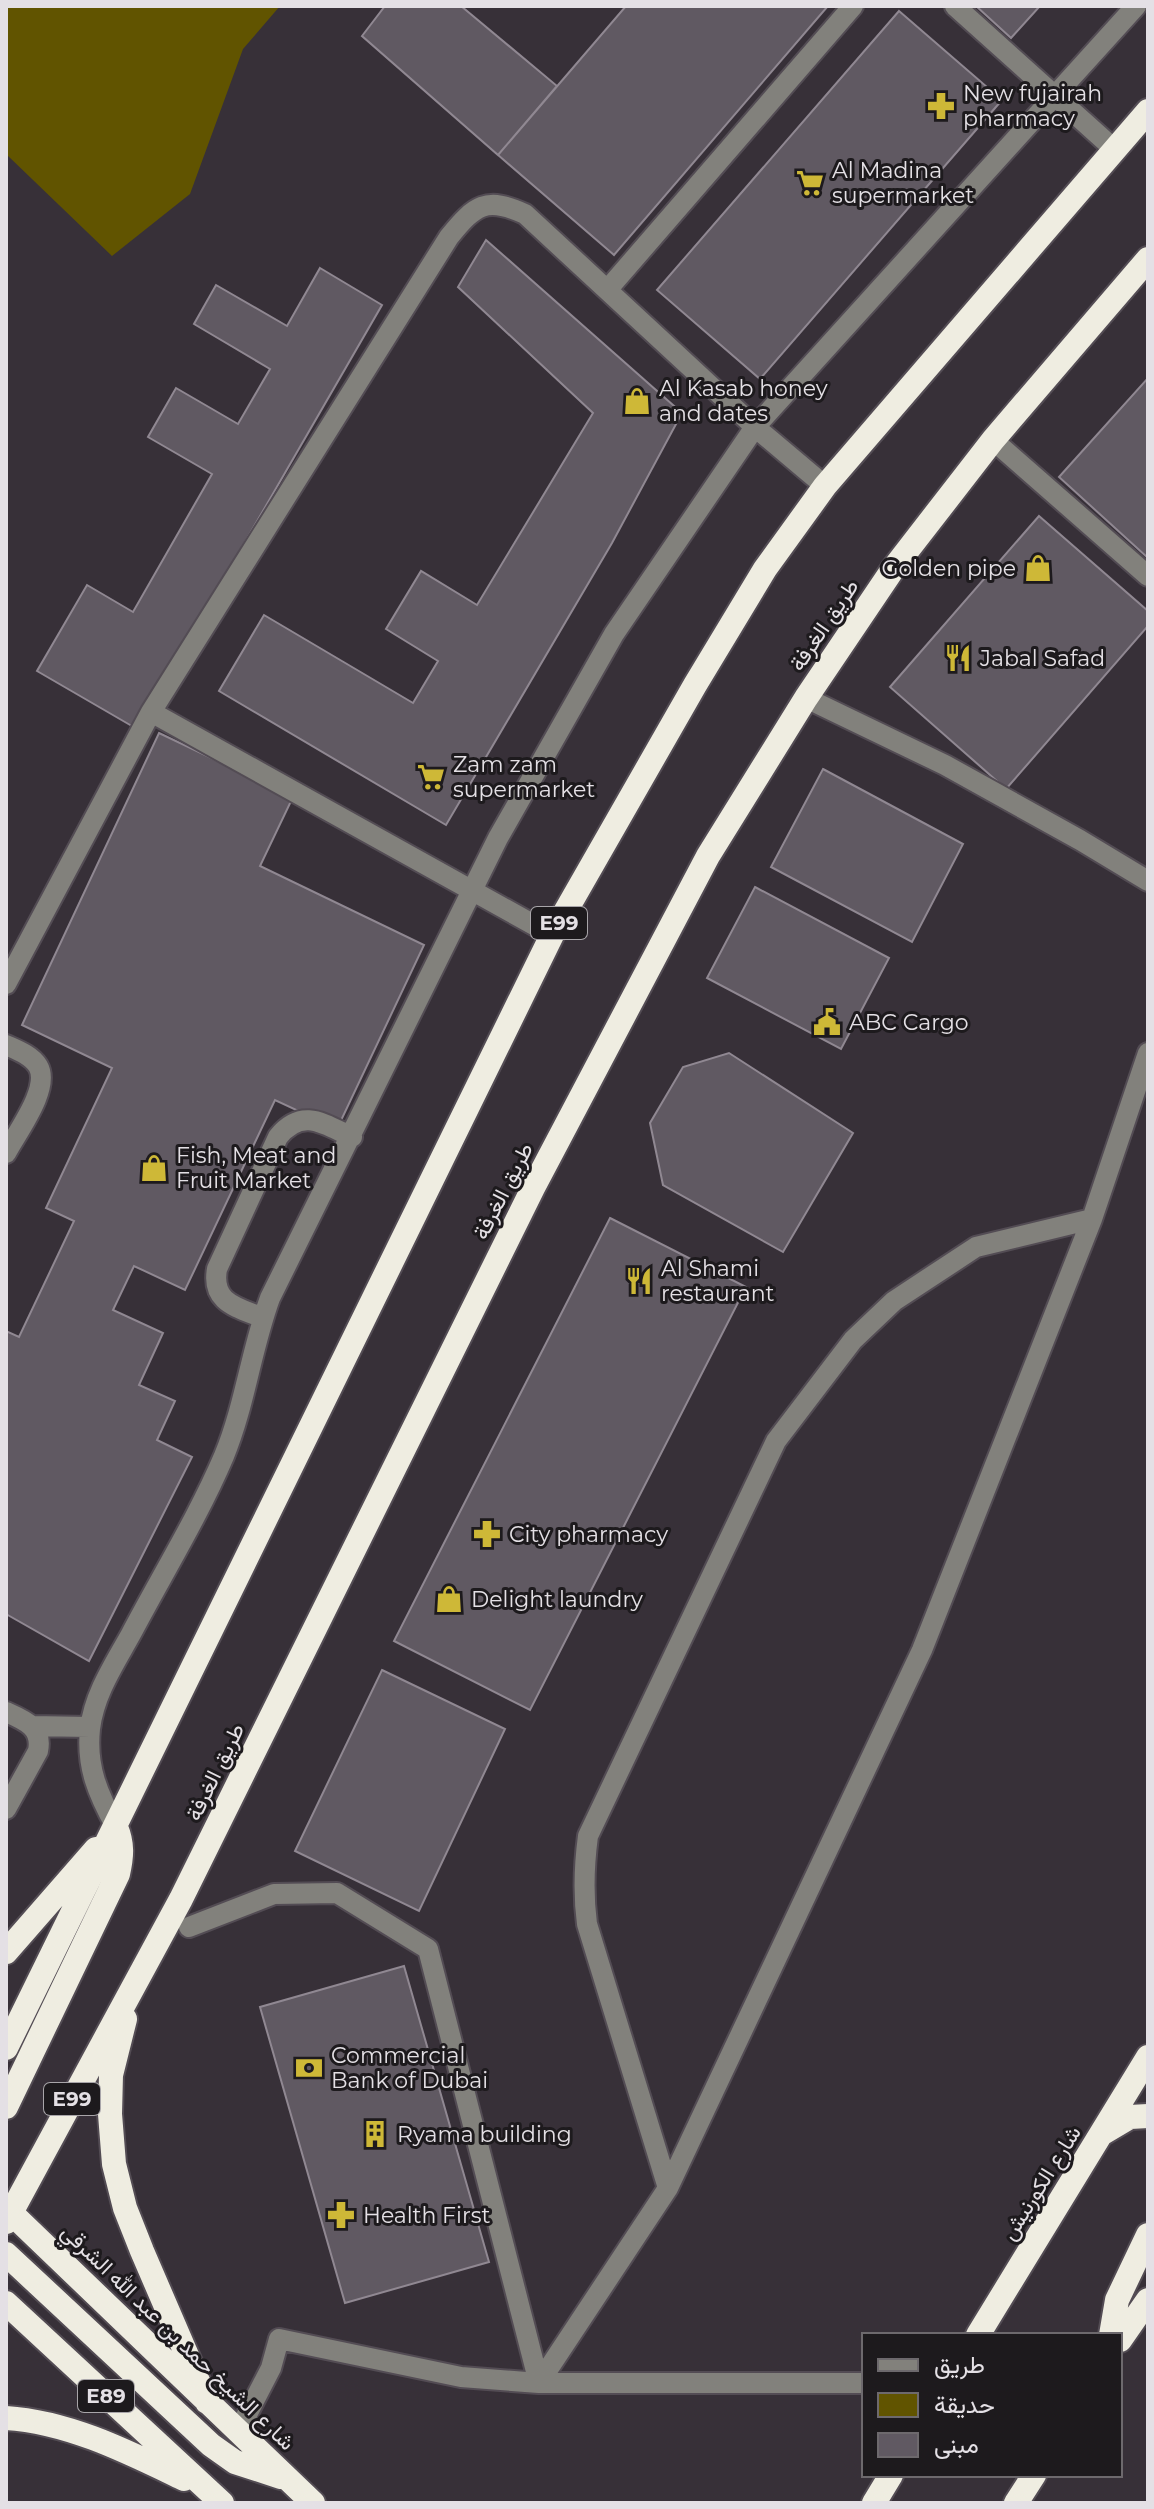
<svg xmlns="http://www.w3.org/2000/svg" width="1154" height="2509" font-family="Montserrat,Vazirmatn,sans-serif">
  <style>
    .green { fill: #615400 }
    .building { fill: #605962; stroke: #908892; stroke-width: 2 }
    .lines { fill: none; stroke-linecap: round; stroke-linejoin: round }
    .minor-casing { stroke: #534c54; stroke-width: 24 }
    .highway-casing { stroke: #534c54; stroke-width: 28 }
    .minor { stroke: #82817c; stroke-width: 20 }
    .highway { stroke: #efede1; stroke-width: 24 }
    .labels { text-anchor: middle; dominant-baseline: central; stroke-width: 6; stroke-linejoin: round; paint-order: stroke }
    .shield { fill: #1d1a1d; stroke: #a8a5a9; stroke-width: 2 }
    .shield-label { font-size: 20px; font-weight: bold; fill: #e4e0e5 }
    .poi-label { font-size: 22px; fill: #e4e0e5; stroke: #1d1a1d; text-anchor: start }
    .street-label { font-size: 22px; fill: #e4e0e5; stroke: #1d1a1d }
  </style>
  <rect width="100%" height="100%" fill="#373038"/>
  <path class="green" d="M6 6H280L243 49 190 194 112 256 6 154Z"/>
  <path class="building" d="M385 6H461L557 86 498 155 362 36Z
    M626 6H828L614 255 498 155Z
    M976 6H1040L1011 38Z
    M899 11 1002 100 760 379 657 290Z
    M486 240 682 413 612 543 446 825 219 691 264 615 413 703 438 661 386 629 421 571 477 605 593 413 458 287Z
    M320 268 382 305 137 729 37 671 87 585 133 612 212 474 148 437 176 388 238 424 270 369 194 324 216 285 287 326Z
    M1148 378V558L1059 477Z
    M1039 516 1148 611V626L1006 789 890 687Z
    M159 733 293 797 260 866 424 945 337 1129 275 1100 185 1290 134 1266 113 1310 163 1333 139 1385 175 1401 157 1440 192 1457 89 1661 6 1614V1331L19 1337 74 1221 46 1208 112 1068 22 1025Z
    M823 769 963 844 912 942 771 867Z
    M755 887 889 958 841 1049 707 978Z
    M729 1053 853 1133 783 1252 663 1185 650 1123 683 1067Z
    M610 1218 746 1287 530 1710 394 1641Z
    M382 1670 505 1729 419 1911 295 1851Z
    M404 1966 489 2262 345 2303 260 2007Z"/>
  <g class="lines">
    <g class="minor-casing">
      <path id="minor" d="M955 6 1114 149
        M608 289 853 6
        M993 440 1148 576
        M806 698 945 765 1080 840 1148 881
        M151 712 552 935
        M6 984 151 712 449 237C475 205 486 196 525 214L755 427 825 486
        M6 1045C17 1050 31 1055 38 1066 51 1088 17 1132 6 1153
        M263 1318C237 1307 211 1303 217 1269L278 1137C302 1107 324 1124 352 1137
        M6 1712C24 1720 43 1727 38 1751L6 1809
        M32 1726 90 1727
        M116 1827C98 1794 86 1767 90 1729 94 1694 115 1663 131 1634 162 1575 198 1517 224 1456 245 1405 251 1350 270 1298L498 838 614 634 755 427 1136 6
        M189 1927 274 1894 337 1893 428 1949 539 2383
        M668 2188 587 1924C583 1894 584 1866 588 1836L776 1441 853 1340 894 1301 976 1247 1092 1219
        M539 2383 668 2188 922 1650 1092 1219 1148 1053
        M238 2432 271 2368 279 2339 461 2377 539 2383H864"/>
    </g>
    <g class="highway-casing">
      <path id="highway" d="M6 1952 96 1849
        M125 2019 111 2075 110 2114 114 2164 125 2208 142 2251 207 2402
        M6 2048 552 935 695 685 765 569 825 486 1148 111
        M6 2107 118 1874C122 1856 123 1844 116 1827
        M1103 2133 1130 2117 1148 2116
        M6 2208 313 2503
        M6 2222 181 1899 533 1188 708 856 806 698 893 569 993 440 1148 259
        M6 2254 211 2445 235 2462 281 2477
        M6 2303 222 2503
        M978 2335 1148 2057
        M1111 2335 1117 2300 1148 2235
        M1120 2340 1148 2300
        M6 2418C69 2422 128 2452 184 2479
        M874 2503 891 2475
        M1016 2503 1034 2475"/>
    </g>
    <use href="#minor" class="minor"/>
    <use href="#highway" class="highway"/>
  </g>
  <defs>
    <g id="pharmacy-bare" transform="scale(2.16)"><path d="M-2-6h4v4h4v4h-4v4h-4v-4h-4v-4h4Z" fill="#ceb837" stroke="#1d1a1d" stroke-width="2.5" paint-order="stroke"/></g>
    <g id="supermarket-bare" transform="scale(2.16)"><path d="M-6-5.5h2.5l.6 2H6L4.5 2H-2.5L-4.4-4H-6ZM-1.5 3.2a1.3 1.3 0 1 0 .1 0ZM3 3.2a1.3 1.3 0 1 0 .1 0Z" fill="#ceb837" stroke="#1d1a1d" stroke-width="2.5" paint-order="stroke"/></g>
    <g id="shop-bare" transform="scale(2.16)"><path d="M-5-2.5h2.3a2.7 3.5 0 0 1 5.4 0H5L5.5 6h-11ZM-1.5-2.5h3a1.5 2.3 0 0 0-3 0Z" fill="#ceb837" stroke="#1d1a1d" stroke-width="2.5" paint-order="stroke"/></g>
    <g id="restaurant-bare" transform="scale(2.16)"><path d="M-5-6h1v4h1v-4h1v4h1v-4h1v5L-1.5 .5V6h-2V.5L-5-1ZM5-6V6H3V1.5H1.5Q1.5-4 5-6Z" fill="#ceb837" stroke="#1d1a1d" stroke-width="2.5" paint-order="stroke"/></g>
    <g id="civic-bare" transform="scale(2.16)"><path d="M-.6-6.5H3V-4.5H.6V-3L4-1V1h2V6H-6V1h2V-1L-.6-3ZM-1.2 2.5V6h2.4V2.5Z" fill="#ceb837" stroke="#1d1a1d" stroke-width="2.5" paint-order="stroke"/></g>
    <g id="bank-bare" transform="scale(2.16)"><path d="M-6-4H6V4H-6ZM0-2.3a2.3 2.3 0 1 0 0 4.6a2.3 2.3 0 1 0 0-4.6Z" fill="#ceb837" stroke="#1d1a1d" stroke-width="2.5" paint-order="stroke"/></g>
    <g id="building-bare" transform="scale(2.16)"><path d="M-4-6H4V6H1V3H-1V6H-4ZM-2.5-4.3h1.7v1.8h-1.7ZM.8-4.3h1.7v1.8H.8ZM-2.5-1h1.7V.8h-1.7ZM.8-1h1.7V.8H.8Z" fill="#ceb837" stroke="#1d1a1d" stroke-width="2.5" paint-order="stroke"/></g>
  </defs>
  <g fill-rule="evenodd">
    <use href="#pharmacy-bare" x="941" y="106"/>
    <use href="#supermarket-bare" x="810" y="183"/>
    <use href="#shop-bare" x="637" y="401"/>
    <use href="#shop-bare" x="1038" y="568"/>
    <use href="#restaurant-bare" x="958" y="658"/>
    <use href="#supermarket-bare" x="431" y="777"/>
    <use href="#civic-bare" x="827" y="1022"/>
    <use href="#shop-bare" x="154" y="1168"/>
    <use href="#restaurant-bare" x="639" y="1281"/>
    <use href="#pharmacy-bare" x="487" y="1534"/>
    <use href="#shop-bare" x="449" y="1599"/>
    <use href="#bank-bare" x="309" y="2068"/>
    <use href="#building-bare" x="375" y="2134"/>
    <use href="#pharmacy-bare" x="341" y="2215"/>
  </g>
  <g class="labels">
    <g class="shield">
      <rect x="531" y="907" width="56" height="32" rx="6"/>
      <rect x="44" y="2083" width="56" height="32" rx="6"/>
      <rect x="78" y="2380" width="56" height="32" rx="6"/>
    </g>
    <g class="shield-label">
      <text x="559" y="923">E99</text>
      <text x="72" y="2099">E99</text>
      <text x="106" y="2396">E89</text>
    </g>
    <g class="poi-label">
      <text x="963" y="93">New fujairah<tspan x="963" dy="25">pharmacy</tspan></text>
      <text x="832" y="170">Al Madina<tspan x="832" dy="25">supermarket</tspan></text>
      <text x="659" y="388">Al Kasab honey<tspan x="659" dy="25">and dates</tspan></text>
      <text x="1016" y="568" text-anchor="end">Golden pipe</text>
      <text x="980" y="658">Jabal Safad</text>
      <text x="453" y="764">Zam zam<tspan x="453" dy="25">supermarket</tspan></text>
      <text x="849" y="1022">ABC Cargo</text>
      <text x="176" y="1155">Fish, Meat and<tspan x="176" dy="25">Fruit Market</tspan></text>
      <text x="661" y="1268">Al Shami<tspan x="661" dy="25">restaurant</tspan></text>
      <text x="509" y="1534">City pharmacy</text>
      <text x="471" y="1599">Delight laundry</text>
      <text x="331" y="2055">Commercial<tspan x="331" dy="25">Bank of Dubai</tspan></text>
      <text x="397" y="2134">Ryama building</text>
      <text x="363" y="2215">Health First</text>
    </g>
    <g class="street-label">
      <text transform="translate(824 625) rotate(-56)">طريق الغرفة</text>
      <text transform="translate(503 1191) rotate(-63)">طريق الغرفة</text>
      <text transform="translate(215 1772) rotate(-64)">طريق الغرفة</text>
      <text transform="translate(1041 2183) rotate(-58)">شارع الكورنيش</text>
      <text transform="translate(178 2337) rotate(44)">شارع الشيخ حمد بن عبد الله الشرقي</text>
    </g>
  </g>
  <rect width="1154" height="2509" fill="none" stroke="#e4e0e5" stroke-width="16"/>
  <rect x="862" y="2333" width="260" height="144" fill="#1d1a1d" stroke="#6d696d" stroke-width="2"/>
  <rect x="878" y="2359" width="40" height="12" fill="#82817c" stroke="#6d696d" stroke-width="2"/>
  <text x="934" y="2373" font-size="24" fill="#e4e0e5">طريق</text>
  <rect x="878" y="2393" width="40" height="24" fill="#615400" stroke="#6d696d" stroke-width="2"/>
  <text x="934" y="2413" font-size="24" fill="#e4e0e5">حديقة</text>
  <rect x="878" y="2433" width="40" height="24" fill="#605962" stroke="#6d696d" stroke-width="2"/>
  <text x="934" y="2453" font-size="24" fill="#e4e0e5">مبنى</text>
</svg>
